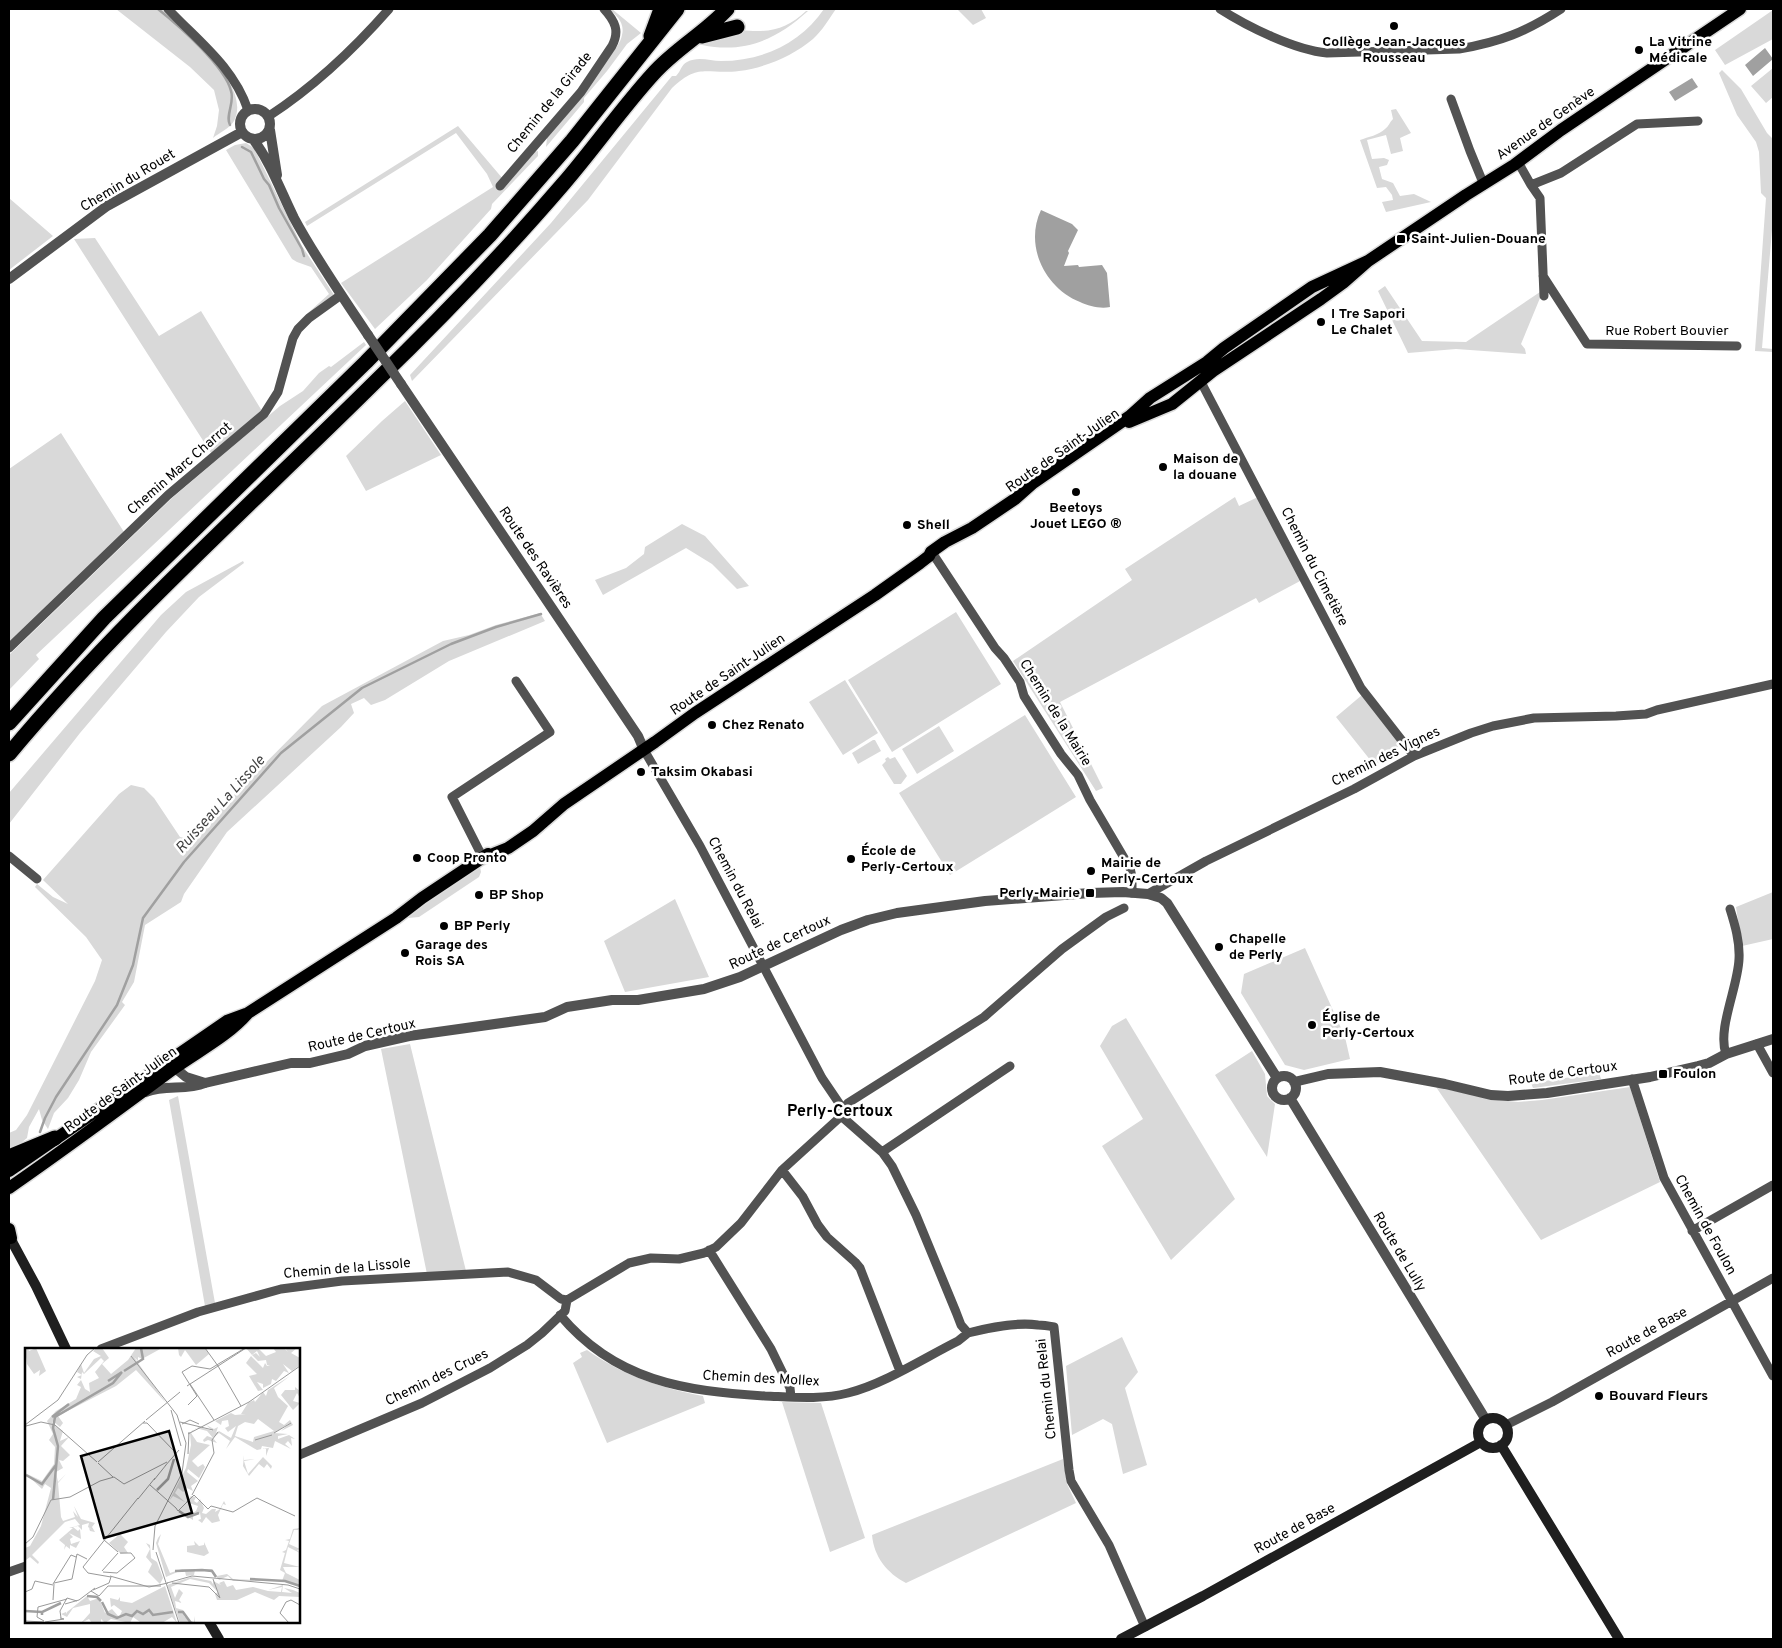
<svg xmlns="http://www.w3.org/2000/svg" width="1782" height="1648" font-family="Overpass,sans-serif">
  <style>
    .green { fill: #d9d9d9 }
    .water { fill: #a0a0a0 }
    .lines { fill: none; stroke-linecap: round; stroke-linejoin: round }
    .stream { stroke: #a0a0a0; stroke-width: 2.5 }
    .primary-casing { stroke: #dbdbdb; stroke-width: 15 }
    .motorway-casing { stroke: #dbdbdb; stroke-width: 18 }
    .minor { stroke: #525252; stroke-width: 9 }
    .tertiary { stroke: #525252; stroke-width: 10 }
    .secondary { stroke: #1f1f1f; stroke-width: 10 }
    .primary { stroke: #000; stroke-width: 12 }
    .motorway { stroke: #000; stroke-width: 15 }
    .tertiary-bridge { stroke: #525252; stroke-width: 10 }
    .poi-dot { fill: #000; stroke: #fff; stroke-width: 2 }
    .labels { text-anchor: middle; dominant-baseline: central; stroke-width: 5; stroke-linejoin: round; paint-order: stroke }
    .poi-label { font-size: 14px; font-weight: bold; fill: #000; stroke: #fff; text-anchor: start }
    .street-label { font-size: 14px; fill: #000; stroke: #fff }
    .water-label { font-size: 15px; font-style: italic; fill: #414141; stroke: #fff }
    .quarter-label { font-size: 16px; font-weight: bold; fill: #000; stroke: #fff }
    .inset-river { fill: none; stroke: #a0a0a0; stroke-width: 2.5 }
    .inset-road { fill: none; stroke: #999; stroke-width: 1 }
    .view { fill: #000; fill-opacity: 0.15; stroke: #000; stroke-width: 2.5 }
    .inset-edge { fill: none; stroke: #000; stroke-width: 2.5 }
  </style>
  <rect width="100%" height="100%" fill="#fff"/>
  <path class="green" d="M116 9H162C183 33 253 83 234 121 230 128 219 133 213 138L217 126 219 110 214 90 190 67Z
    M609 9H612L641 33 627 44 607 71 584 98V102L546 147 547 138C568 111 591 84 611 55 615 49 621 42 622 35 625 23 617 16 609 9Z
    M824 9H836C829 19 822 31 813 39 793 56 764 68 739 71 707 75 699 62 672 88L588 200 412 381 410 375 551 223 672 76H676C681 71 681 65 687 62 698 56 710 61 721 61 763 61 801 43 824 9Z
    M957 9H981L986 18 973 25Z
    M1773 10V39L1725 65 1715 50Z
    M806 11H808C777 39 745 54 702 45 711 39 722 32 733 30 739 29 747 31 753 31 775 32 790 26 806 11Z
    M1773 68V97L1766 103 1751 86Z
    M1722 70 1741 89 1767 133 1773 139V218L1762 348 1773 349V352L1755 351 1766 198 1761 193 1759 152 1756 142 1737 115 1719 73Z
    M1396 109 1411 133 1400 138 1403 151 1391 154 1386 135 1367 140 1372 159 1384 158 1389 160 1387 165 1379 167 1382 179 1393 183 1400 196 1414 194 1431 202 1386 212 1382 202 1393 200 1392 195 1386 187 1377 188 1360 140C1368 137 1379 135 1385 129 1389 126 1389 123 1393 119L1391 110Z
    M458 126 503 179 534 152 538 151V156L492 204 491 209 427 280 375 329 341 283 493 187 487 174 456 133 307 226 305 222Z
    M246 143 254 148 302 246 334 295 299 321 329 294 311 267 297 262 292 259 226 150 235 145Z
    M9 198 53 236 9 270Z
    M95 238 159 336 201 311 262 411 211 453 74 239Z
    M1385 286 1422 341 1466 342 1540 292V298L1521 344 1525 349 1526 354 1456 349 1408 353 1378 291Z
    M364 342 366 345 36 655 39 659 9 690V655L172 498 280 406 303 391 319 373 329 366 331 367Z
    M405 401 441 455 366 491 346 456 382 421Z
    M61 433 124 532 9 644V469Z
    M1235 497 1239 506 1258 497 1302 580 1259 603 1256 598 1060 702 1103 788 1096 791 1013 661 1132 580 1125 569Z
    M682 524 705 536 749 586 737 589 712 564 686 548 603 595 595 580 626 568 644 554 645 547Z
    M243 561 244 563 199 597 166 632 80 733 9 824V793L161 615 186 592Z
    M956 612 1001 684 892 752 848 680Z
    M540 613 545 621 449 661 385 700 371 705 364 698 351 704 354 713 341 727 227 832 184 894 181 902 145 925 134 982 122 1002 125 1005 91 1052 79 1080 68 1098 54 1113 48 1129 42 1120 39 1109 29 1127 27 1138 9 1153V1133L16 1130 27 1115 95 981 102 960 86 937 35 887 37 884 53 897 68 904 43 880 119 794 131 785 144 788 154 798 180 837 184 838 192 837 322 706 443 641 469 635 496 625Z
    M845 680 878 733 843 755 809 702Z
    M1362 695 1401 744 1375 766 1336 717Z
    M1025 715 1076 797 950 875 899 793Z
    M939 726 954 751 917 774 902 749Z
    M873 740H875L881 751 858 764 852 753Z
    M888 757 890 759 895 757 907 776 901 784H894L882 765 886 761 885 759Z
    M480 867 481 872 479 877 419 917 408 918 425 903Z
    M1773 892V939L1742 946 1736 907Z
    M675 899 709 977 625 992 604 941Z
    M1305 948 1345 1037 1350 1059 1304 1070 1285 1065 1241 993 1244 974Z
    M1126 1018 1235 1199 1171 1260 1102 1146 1143 1119 1100 1046 1112 1026Z
    M410 1044 466 1271 427 1274 381 1049Z
    M1252 1051 1265 1074 1267 1096 1275 1104 1267 1157 1215 1075Z
    M1599 1073 1601 1079 1533 1088 1531 1083Z
    M1436 1087 1498 1100 1518 1102 1542 1100 1630 1087 1660 1182 1541 1240Z
    M178 1096 215 1303 205 1306 169 1100Z
    M1122 1337 1138 1372 1125 1388 1147 1465 1123 1474 1112 1424 1103 1419 1072 1435 1066 1366Z
    M587 1350C622 1375 661 1388 703 1396L705 1403 607 1443 573 1363 582 1357 580 1353Z
    M782 1402 821 1403 865 1538 830 1552Z
    M1063 1459 1067 1484 1076 1503 906 1583C887 1573 874 1557 872 1535Z"/>
  <path class="water" d="M1765 48 1773 59 1753 76 1745 65Z
    M1692 78 1698 87 1675 101 1669 92Z
    M1041 210 1072 224 1078 230 1068 251 1069 253 1064 266 1078 265 1079 267 1102 265 1107 273 1110 307C1100 309 1089 306 1080 302 1045 288 1024 246 1041 210Z"/>
  <g class="lines">
    <path class="stream" d="M158 9C178 25 225 66 231 91 235 102 225 116 230 125
      M242 147 251 152 264 179 269 185 279 208 302 249 304 256
      M40 1132 45 1118 56 1097 117 1005 133 965 143 918 184 862 281 753 362 688 451 644 496 627 541 614"/>
    <g class="primary-casing">
      <path id="primary" d="M1129 422 1172 404 1213 371 1321 299 1343 283 1368 261 1466 195 1514 165 1561 130 1740 9
        M483 858 508 848 533 831 564 804 655 742 695 713 875 595 920 563 929 556 931 552 945 542 972 528 1015 499 1033 483 1130 416 1150 398 1207 362 1224 348 1312 287 1368 261
        M9 1171 227 1021 246 1014
        M9 1188C64 1150 118 1110 172 1070 198 1051 227 1037 248 1013L396 918 422 898 488 854
        M9 1229 11 1238"/>
    </g>
    <g class="motorway-casing">
      <path id="motorway" d="M651 36 661 9
        M702 36 737 27
        M9 723 104 618 366 362 490 235 572 141 677 9
        M9 754C120 621 251 505 374 383 440 319 504 253 564 183 595 147 622 108 653 74 675 49 705 33 727 9
        M9 1157 55 1138"/>
    </g>
    <path class="minor" d="M168 9C198 41 233 66 248 110
      M1220 9C1248 27 1295 50 1327 53L1459 49C1500 42 1526 32 1561 9
      M1451 99 1470 151 1484 185
      M269 116C315 86 353 50 389 9
      M1518 162 1531 185 1561 173 1637 124 1698 121
      M1531 185 1540 198 1544 296
      M500 186 581 92 612 46C620 31 615 21 604 9
      M1543 276 1587 344 1737 346
      M1201 382 1361 688 1414 756
      M935 557 995 648 1004 658 1020 682 1024 696 1061 754 1078 775 1090 800 1130 868 1132 877V893
      M9 648 168 495 264 414 278 392 293 338 298 329 309 318 341 295
      M644 750 700 846 822 1078 843 1109
      M9 856 37 879
      M483 858 452 797 550 732 516 681
      M1148 894 1206 861 1354 789 1414 756 1471 733 1493 726 1534 718 1616 716 1646 714 1657 710 1773 684
      M1757 1044 1773 1073
      M1726 1054C1717 1029 1738 987 1739 959 1740 942 1735 925 1730 909
      M1632 1079 1664 1178 1773 1376
      M840 1115 882 1152 892 1166 916 1215 956 1312 961 1325 968 1333C987 1328 1018 1322 1038 1325 1043 1325 1049 1326 1054 1327L1069 1470 1071 1481 1109 1545 1145 1627
      M882 1152 1010 1066
      M782 1170 803 1197 818 1225 827 1237 855 1262 860 1268 900 1371
      M1692 1231 1773 1185
      M709 1250 771 1349 790 1388 791 1397
      M567 1300 629 1263 651 1258 679 1259 704 1253 716 1247 741 1223 782 1170 837 1120 848 1103 984 1017 1062 949 1106 917 1124 908
      M560 1315C615 1381 684 1391 765 1396 792 1397 821 1400 848 1393 884 1384 924 1358 958 1341L968 1333
      M101 1349 198 1312 281 1289 342 1281 508 1272 536 1280 561 1299 567 1300
      M1506 1425 1552 1402 1773 1278
      M299 1455 422 1403 490 1368 527 1345 542 1333 565 1311 567 1300
      M9 1572 26 1566"/>
    <path class="tertiary" d="M240 124a15 15 0 1 1 30 0a15 15 0 1 1-30 0Z
      M270 130 277 175
      M253 139C271 163 281 192 294 218 316 259 343 297 368 335
      M9 279 107 206 242 132
      M401 384 638 736 644 750
      M175 1068 186 1077 205 1083
      M1272 1088a12 12 0 1 1 24 0a12 12 0 1 1-24 0Z
      M1294 1082 1328 1074 1380 1072 1445 1084 1491 1095 1508 1096 1547 1093 1650 1077 1698 1066 1709 1063 1726 1054 1773 1039
      M146 1092C165 1084 186 1091 205 1083L291 1063H310L348 1054 365 1046 409 1036 545 1017 567 1007 612 1000H638L704 989 740 977 841 930 868 920 897 913 985 901 1090 893 1123 892 1148 894 1161 898 1167 903 1277 1078
      M1290 1098 1486 1420"/>
    <path class="secondary" d="M9 1236 36 1286 66 1349
      M1478 1433a15 15 0 1 1 30 0a15 15 0 1 1-30 0Z
      M1501 1445 1619 1639
      M209 1622 219 1639
      M1121 1639 1203 1596 1481 1442"/>
    <use href="#primary" class="primary"/>
    <use href="#motorway" class="motorway"/>
    <path class="tertiary-bridge" d="M368 335 401 384"/>
  </g>
  <g class="poi-dot">
    <circle cx="1394" cy="26" r="5"/>
    <circle cx="1639" cy="50" r="5"/>
    <rect x="1396" y="234" width="10" height="10" rx="2.5"/>
    <circle cx="1321" cy="322" r="5"/>
    <circle cx="1163" cy="467" r="5"/>
    <circle cx="1076" cy="492" r="5"/>
    <circle cx="907" cy="525" r="5"/>
    <circle cx="712" cy="725" r="5"/>
    <circle cx="641" cy="772" r="5"/>
    <circle cx="417" cy="858" r="5"/>
    <circle cx="851" cy="859" r="5"/>
    <circle cx="1091" cy="871" r="5"/>
    <rect x="1085" y="888" width="10" height="10" rx="2.5"/>
    <circle cx="479" cy="895" r="5"/>
    <circle cx="444" cy="926" r="5"/>
    <circle cx="1219" cy="947" r="5"/>
    <circle cx="405" cy="953" r="5"/>
    <circle cx="1312" cy="1025" r="5"/>
    <rect x="1658" y="1069" width="10" height="10" rx="2.5"/>
    <circle cx="1599" cy="1396" r="5"/>
  </g>
  <g class="labels">
    <g class="poi-label">
      <text x="1394" y="42" text-anchor="middle">Collège Jean-Jacques<tspan x="1394" dy="16">Rousseau</tspan></text>
      <text x="1649" y="42">La Vitrine<tspan x="1649" dy="16">Médicale</tspan></text>
      <text x="1411" y="239">Saint-Julien-Douane</text>
      <text x="1331" y="314">I Tre Sapori<tspan x="1331" dy="16">Le Chalet</tspan></text>
      <text x="1173" y="459">Maison de<tspan x="1173" dy="16">la douane</tspan></text>
      <text x="1076" y="508" text-anchor="middle">Beetoys<tspan x="1076" dy="16">Jouet LEGO ®</tspan></text>
      <text x="917" y="525">Shell</text>
      <text x="722" y="725">Chez Renato</text>
      <text x="651" y="772">Taksim Okabasi</text>
      <text x="861" y="851">École de<tspan x="861" dy="16">Perly-Certoux</tspan></text>
      <text x="427" y="858">Coop Pronto</text>
      <text x="1101" y="863">Mairie de<tspan x="1101" dy="16">Perly-Certoux</tspan></text>
      <text x="1080" y="893" text-anchor="end">Perly-Mairie</text>
      <text x="489" y="895">BP Shop</text>
      <text x="454" y="926">BP Perly</text>
      <text x="1229" y="939">Chapelle<tspan x="1229" dy="16">de Perly</tspan></text>
      <text x="415" y="945">Garage des<tspan x="415" dy="16">Rois SA</tspan></text>
      <text x="1322" y="1017">Église de<tspan x="1322" dy="16">Perly-Certoux</tspan></text>
      <text x="1673" y="1074">Foulon</text>
      <text x="1609" y="1396">Bouvard Fleurs</text>
    </g>
    <g class="street-label">
      <text transform="translate(550 103) rotate(-51)">Chemin de la Girade</text>
      <text transform="translate(1546 124) rotate(-35)">Avenue de Genève</text>
      <text transform="translate(128 181) rotate(-31)">Chemin du Rouet</text>
      <text x="1667" y="331">Rue Robert Bouvier</text>
      <text transform="translate(1063 451) rotate(-35)">Route de Saint-Julien</text>
      <text transform="translate(180 469) rotate(-41)">Chemin Marc Charrot</text>
      <text transform="translate(535 558) rotate(56)">Route des Ravières</text>
      <text transform="translate(1314 567) rotate(63)">Chemin du Cimetière</text>
      <text transform="translate(728 675) rotate(-34)">Route de Saint-Julien</text>
      <text transform="translate(1055 713) rotate(58)">Chemin de la Mairie</text>
      <text transform="translate(1386 757) rotate(-26)">Chemin des Vignes</text>
      <text transform="translate(735 883) rotate(62)">Chemin du Relai</text>
      <text transform="translate(780 943) rotate(-25)">Route de Certoux</text>
      <text transform="translate(362 1036) rotate(-13)">Route de Certoux</text>
      <text transform="translate(1563 1074) rotate(-8)">Route de Certoux</text>
      <text transform="translate(121 1090) rotate(-36)">Route de Saint-Julien</text>
      <text transform="translate(1705 1225) rotate(61)">Chemin de Foulon</text>
      <text transform="translate(1399 1252) rotate(59)">Route de Lully</text>
      <text transform="translate(347 1269) rotate(-5)">Chemin de la Lissole</text>
      <text transform="translate(1647 1333) rotate(-29)">Route de Base</text>
      <text transform="translate(437 1378) rotate(-26)">Chemin des Crues</text>
      <text transform="translate(761 1379) rotate(3)">Chemin des Mollex</text>
      <text transform="translate(1047 1389) rotate(-96)">Chemin du Relai</text>
      <text transform="translate(1295 1529) rotate(-29)">Route de Base</text>
    </g>
    <g class="water-label">
      <text transform="translate(221 805) rotate(-48)">Ruisseau La Lissole</text>
    </g>
    <g class="quarter-label">
      <text x="840" y="1112">Perly-Certoux</text>
    </g>
  </g>
  <g transform="translate(25 1348)">
    <rect width="275" height="275" fill="#fff"/>
    <path d="M3 0 4 3 11 0 21 23 14 28 15 22 9 26 2 16 0 2ZM71 0H77L84 10 77 16 86 26 103 12 111 0H137L117 11 113 9V13L109 9 141 55 111 22 91 38 33 68 38 75 35 79 29 74 30 69 37 63 32 65 27 75 38 83 35 93 44 89 36 98 45 107 38 113 34 112 38 120 31 124 33 134 41 126 33 135 36 169 38 173 50 169 48 163 53 169 49 158 56 171 70 175 67 179 70 184 65 183 64 180 69 183 63 179 64 175 57 177V182L53 178 48 179 53 183 55 181 56 191 44 185 48 189 45 191 46 196 55 193 51 200 45 197V201L41 198 39 202 40 197 34 192 48 180H44L55 177 50 171 40 174 7 207 14 214 13 216 5 209 1 212 0 200 5 198 16 178 26 140 20 136 17 141 0 125 17 133 29 116 30 99 24 92 28 86 22 73 31 63 51 51 56 39 52 37 56 32 60 41 65 44 64 35 74 30 70 24 79 13 76 10 59 26 57 24 56 31 52 29 57 27 52 24 56 16 59 25 69 11 76 8 68 3ZM153 0H180L184 6 171 17 160 2 156 9 154 7ZM221 0H233L241 8 251 4 248 0H259L263 4 260 0H272L266 5 275 10V17L267 23 258 16 264 25 259 23 251 33 247 31 246 36 238 40V36L232 34 238 42 233 43 224 28 232 26 221 15 226 8 238 20 240 15 242 18 245 17H242L241 12 233 13 227 7 231 5 235 9 232 3 227 7ZM265 28 249 40 253 49 263 58 254 74 259 77 265 72 268 77 256 83 265 75 249 85 263 86 253 88V91L264 87 270 91 266 90 267 98 263 93 260 96 266 101 250 93 248 100 237 98 236 101 244 100 241 108V100L232 102 210 89 201 101 205 93 194 85 188 90 192 95 183 92 179 94 178 92 182 88 188 90 182 83 171 80 166 85 172 94 185 97 167 113 173 119 178 116 180 119 174 130 163 121 162 124 173 133 166 138 168 143 162 140 158 144 153 140 150 145 160 154 148 148 144 153 161 120 166 97 165 85 168 82 174 79 188 83 181 77 189 81 193 79 191 85 194 83 206 90 211 78 203 84 200 80 204 78 203 72 197 73 196 77 190 73 206 65 210 67 221 66H216L223 55 229 52 230 54 238 44 241 48 243 42ZM233 71 249 83 229 89 228 94 210 88 213 78 220 74 229 76ZM270 39 275 43V50L272 45 268 53 275 55 268 62 256 47 260 42H270ZM219 107V112L231 111 219 113 223 126 238 109 247 118 246 121 242 116 239 120 234 116 224 128 218 118ZM166 148 171 149 169 153 172 155 175 151 179 160 177 165 181 166 187 161H191L190 164 195 161 199 153 201 157 198 156 193 167 195 173 187 175 181 169 177 175 173 172 176 171 175 165 168 167V172L155 164 164 167 171 163 173 158 161 154ZM275 180 273 182H269L264 196 275 201 272 202 275 205 263 199 259 215 275 219H258L261 225 275 232V238L260 233H208L203 228 194 232 187 223 170 222 169 227 161 228 160 223 166 222H157L141 229 131 195 133 190 136 186 133 196 145 225 157 221H187L192 228 202 226 208 231 257 233 260 225 255 222 260 205 257 204 261 202 264 193 260 192 265 191 268 181ZM95 186 103 194 99 199 103 205 96 206 84 195ZM169 193 174 198 179 197V194L184 205 179 208 162 204V198L170 197ZM121 195 125 197 126 210 132 214 138 230 135 236 123 224 127 216 121 209 125 201ZM166 229 186 233 188 236V233L196 237 194 235 199 233 202 239 208 237 211 242 228 239 243 243 256 244 257 239 243 242 258 237 257 244 267 245 259 240 268 242 275 245V249L254 248 249 252 230 244 212 252H192L190 246 193 244 184 235 165 231 146 239 150 250 154 241 158 245 154 252 157 255 150 253 151 260 158 262 159 268 166 273 169 274 170 268V275H155L142 237ZM140 238 152 275 147 269 137 275H107L115 274 108 269 105 275 86 271 80 275 76 271V275H67L64 271 56 275 65 265V256L48 260 42 269 36 266 41 264 42 266V264L62 248 65 253 74 250 80 265 87 261 94 269 97 263 89 257 86 259 85 250 93 252 95 249V253L107 255Z" fill="#d9d9d9" fill-rule="evenodd"/>
    <path class="inset-river" d="M99 23 118 11 116 0M83 33 97 24M27 69 44 56M1 127 17 136 31 117M132 142 143 131 149 111M28 152 33 98 28 80 30 69 88 35 97 24M154 163 163 169 174 165M150 223 177 222 187 223 191 229M225 231 260 233 275 238M62 248 72 249 76 253M77 254 83 266 92 270 101 266 107 268 112 263 118 266 124 262 128 267 148 264M0 263 17 264M153 264H158L166 275M17 267V264L36 255"/>
    <path class="inset-road" d="M180 0 193 18M106 8 152 67 161 95 157 125 130 178 128 202M193 18 216 58M165 36 189 72M162 38 221 0M163 57 172 48 157 24 167 18 185 21 220 0M146 62 156 98M121 72 155 44M155 74 188 82M118 75H122L151 105M157 76 165 72 174 76M0 77 33 52 62 7 70 0M1 78 16 74 30 77 72 114M249 85 266 75M163 86 224 54 275 18M230 92 247 87M163 106 164 84M73 114 120 73M73 115 88 129M140 118 154 102M89 129 99 136 142 114M129 132 141 117M125 137 151 160M167 147 189 105 187 92 193 84M113 151 130 130M151 160 153 163 169 147 183 161 186 158 208 164 232 150 270 168M79 192 93 204M0 196 8 189 26 152 45 149 75 133 89 129M131 204 154 275M77 223 93 205M78 224 92 225 110 210 106 205H95M85 228 124 239 143 235M86 229 63 225 58 219 113 150M29 235 47 231 52 206 62 211M142 235 167 228 263 237 275 241M147 235 184 239 195 250 188 231M28 236 46 207 51 209M68 242 84 235 86 229M66 243 74 248 83 238H136M0 244 7 241 10 233 28 237M28 252 29 236M40 256 54 252 70 240M13 259 42 251M13 259 12 269 19 273M36 270 35 263 42 250 52 253M0 273 19 274M20 274 39 271 35 270M264 275 255 265 261 254 266 252 275 257"/>
    <path class="view" d="M144 83 167 165 79 190 56 108Z"/>
    <rect width="275" height="275" class="inset-edge"/>
  </g>
  <rect width="1782" height="1648" fill="none" stroke="#000000" stroke-width="20"/>
</svg>
